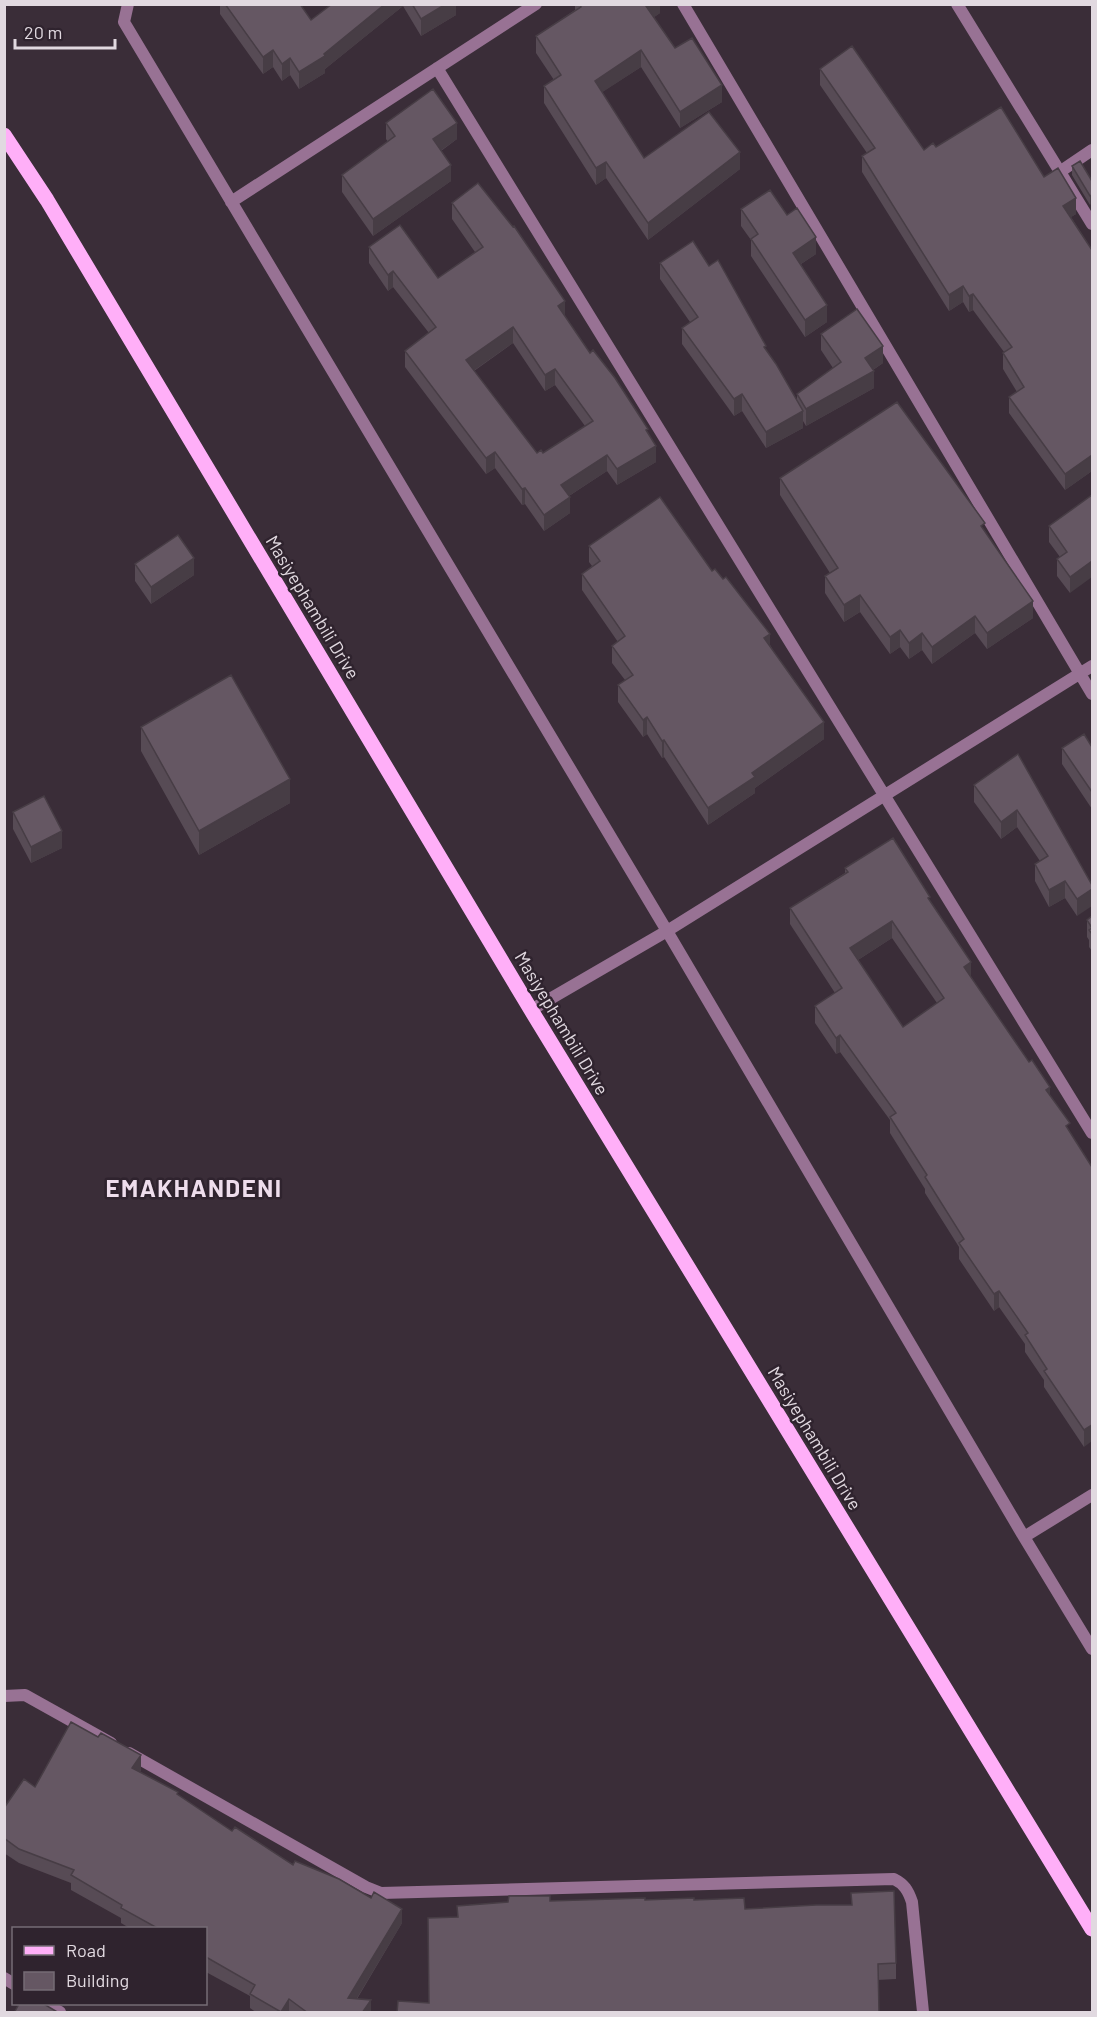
<svg xmlns="http://www.w3.org/2000/svg" width="1097" height="2017" font-family="Barlow,sans-serif">
  <style>
    .lines { fill: none; stroke-linecap: round; stroke-linejoin: round }
    .minor { stroke: #987294; stroke-width: 12 }
    .primary { stroke: #ffaff8; stroke-width: 15 }
    .wall { fill: #574b55; fill-rule: evenodd }
    .shaded-wall { fill: #473d45 }
    .building { fill: #655763; stroke: #473d45; stroke-width: 1.5; fill-rule: evenodd }
    .labels { text-anchor: middle; dominant-baseline: central; stroke-width: 5; stroke-linejoin: round; paint-order: stroke }
    .street-label { font-size: 18px; fill: #e1d9e0; stroke: #2f232e }
    .district-label { font-size: 24px; font-weight: bold; letter-spacing: 1.5px; fill: #eeddec; stroke: #2f232e }
  </style>
  <rect width="100%" height="100%" fill="#3a2d38"/>
  <g class="lines">
    <path class="minor" d="M128 4 124 22 667 931 1024 1537 1092 1649
      M683 4 1092 694
      M957 4 1092 224
      M437 68 1092 1133
      M1061 171 1092 150
      M231 202 536 4
      M531 1010 667 931 1092 666
      M1024 1537 1092 1495
      M4 1696 25 1695 111 1743
      M129 1753 366 1887 381 1893 894 1879C904 1884 908 1890 912 1902L923 2012
      M4 1978 14 1984
      M45 2004 60 2012"/>
    <path class="primary" d="M4 135 47 200 531 1010 1092 1929"/>
  </g>
  <path class="wall" d="M220 4H300L311 20 332 4H456V15L421 36 403 6 325 69V73L299 89 290 75 282 81 273 67 263 74 220 14Z
    M575 4H660V13L654 17 675 48 722 102 680 128 641 67 602 92 644 158 740 169 648 240 606 178 596 185 544 103V86L554 80 536 53V36L575 10Z
    M820 69 924 150 936 147 1044 177 1076 214 1071 217 1092 250V471L1065 490 1009 413V397L1017 392 1003 369V353L1004 352 973 310 969 312 963 302 949 311 862 172V156L867 153 820 85Z
    M386 123 457 139 441 151 451 181 373 236 342 192V175L388 142 386 139Z
    M1072 166 1092 181 1090 205 1072 175Z
    M452 203 565 316 590 353 648 434 656 462 617 485 607 471 569 496 570 513 544 531 525 504 522 505 495 468 486 474 405 367V351L429 333 393 287 388 291 369 263V247L438 278 475 252 452 219ZM513 343 545 391 555 385 585 426 543 453H537L474 371Z
    M741 209 787 215 816 254 801 264 827 322 805 337 751 256V240L741 226Z
    M660 263 709 266 766 350 797 400V394L833 368 821 350V334L883 363 873 370 874 388 806 426 803 421V428L766 448 742 411 734 416 682 344V328L690 322 660 279Z
    M780 478 985 531 1033 618 987 649 975 633 932 664 922 650 909 659 900 647 890 654 860 612 844 622 825 593V576L830 573 780 495Z
    M1092 496 1070 593 1057 576V559L1060 557 1049 542V526Z
    M589 546 712 571 770 645 824 739 755 788V793L708 825 664 757 662 758 647 734 643 737 618 702V685L625 680 612 663V646L618 642 582 590V574L592 566 589 562Z
    M135 564 194 575 151 604 135 581Z
    M141 727 290 803 199 855 141 751Z
    M1092 747V809L1062 764V748Z
    M1018 754 1092 885 1077 916 1065 898 1049 907 1035 881V864L1040 861 1017 827 1001 839 974 802V785Z
    M13 812 62 848 31 863 13 829Z
    M845 868 930 902 971 978 1050 1096 1070 1132 1092 1167 1084 1447 1044 1387V1380L1025 1352V1344L999 1307 994 1311 959 1259V1247L925 1193V1189L890 1133V1120L840 1052 836 1054 815 1023V1006L835 993 790 924V908L845 873ZM892 938 937 1003 903 1027 858 960Z
    M1092 916V951L1089 947V940L1087 937V920Z
    M141 1770 140 1772 178 1795 232 1831 402 1923 357 1999 371 2013H257L250 2008V1996L206 1972V1929H131L121 1923V1918L71 1890V1883L19 1863 4 1853V1808L35 1787Z
    M645 1900H694L745 1909 896 1963V1979L429 2003 457 1917V1906L550 1901Z"/>
  <path class="shaded-wall" d="M385 4H403V6L325 69V73L299 89V72Z
    M446 4H456V15L421 36V19Z
    M648 4H660V13L646 23V6Z
    M273 50V67L263 74V57Z
    M641 50V67L595 97V81Z
    M290 58V75L282 81V64Z
    M722 85V102L680 128V112Z
    M457 123V139L433 156V139Z
    M740 152V169L648 240V223Z
    M606 162V178L596 185V168Z
    M451 165V181L373 236V219Z
    M1092 195V203L1090 205V196Z
    M1076 198V214L1063 222V206Z
    M816 237V254L793 269V253Z
    M393 271V287L388 291V275Z
    M963 286V302L949 311V295Z
    M973 294V310L969 312V296Z
    M565 301V317L558 306Z
    M827 305V322L805 337V320Z
    M513 327V343L466 376V360Z
    M883 346V363L865 375V358Z
    M555 369V385L545 391V375Z
    M874 371V388L806 426V409Z
    M742 394V411L734 416V399Z
    M803 411V428L766 448V432Z
    M656 446V462L617 485V469Z
    M495 452V468L486 474V458Z
    M607 455V471L561 501V485Z
    M1092 455V471L1065 490V474Z
    M525 488V504L522 505V489Z
    M570 497V513L544 531V515Z
    M194 558V575L151 604V587Z
    M1092 561V577L1070 593V577Z
    M860 595V612L844 622V605Z
    M1033 601V618L987 649V633Z
    M975 616V633L932 664V647Z
    M900 630V647L890 654V637Z
    M922 633V650L909 659V643Z
    M770 634V650L764 638Z
    M647 717V734L643 737V720Z
    M824 722V739L755 788V793L708 825V808L752 773Z
    M664 740V757L662 758V741Z
    M290 779V803L199 855V831Z
    M1017 810V827L1001 839V822Z
    M62 831V848L31 863V847Z
    M1065 881V898L1049 907V890Z
    M1092 889V906L1077 916V899Z
    M892 921V938L850 965V948Z
    M971 962V979L964 967Z
    M840 1035V1052L836 1054V1038Z
    M1050 1087V1103L1046 1090Z
    M999 1291V1307L994 1311V1294Z
    M1092 1425V1441L1084 1447V1430Z
    M141 1755V1770L132 1783V1768Z
    M402 1909V1923L348 2013V1998Z
    M289 1999V2013H281Z
    M371 2000V2013H362Z"/>
  <path class="building" d="M225 4H300L311 20 332 4H385L324 54 325 56 299 72 290 58 282 64 273 50 263 57Z
    M412 4H446L421 19Z
    M580 4H648L646 6 675 48 692 38 722 85 680 112 641 50 595 81 644 158 709 112 740 152 648 223 606 162 596 168 544 86 561 75 536 36 581 7Z
    M852 46 924 150 933 143 936 147 1001 107 1044 177 1058 168 1076 198 1063 206 1092 250V455L1065 474 1009 397 1024 387 1003 353 1012 347 973 294 969 296 963 286 949 295 862 156 875 148 820 69Z
    M433 89 457 123 433 139 451 165 373 219 342 175 395 136 386 123Z
    M1080 161 1092 181V195L1090 196 1072 166Z
    M478 183 513 227 514 226 565 301 558 306 590 353 593 350 615 378 648 429 646 430 656 446 617 469 607 455 561 485 570 497 544 515 525 488 522 489 495 452 486 458 405 351 436 327 393 271 388 275 369 247 400 225 438 278 483 247 452 203ZM513 327 545 375 555 369 593 421 543 453 541 450 537 453 466 360Z
    M770 190 787 215 797 208 816 237 793 253 827 305 805 320 751 239 758 234 741 209Z
    M693 241 709 266 718 260 766 346 764 347 776 364 803 411 766 432 742 394 734 399 682 328 698 317 660 263Z
    M857 309 883 346 865 358 874 371 806 409 797 394 841 362 821 334Z
    M897 402 985 523 981 526 1033 601 987 633 975 616 932 647 922 633 909 643 900 630 890 637 860 595 844 605 825 576 838 568 780 478Z
    M1092 495V561L1070 577 1057 559 1067 552 1049 526Z
    M660 497 712 571 715 569 723 579 726 577 770 634 764 638 824 722 752 773 755 777 708 808 664 740 662 741 647 717 643 720 618 685 633 675 612 646 625 636 582 574 600 561 589 546Z
    M178 535 194 558 151 587 135 564Z
    M231 675 290 779 199 831 141 727Z
    M1084 734 1092 747V792L1062 748Z
    M1018 754 1092 885V889L1077 899 1065 881 1049 890 1035 864 1048 856 1017 810 1001 822 974 785Z
    M44 796 62 831 31 847 13 812Z
    M893 838 930 897 928 898 971 962 964 967 1029 1062 1032 1060 1050 1087 1046 1090 1070 1123 1066 1126 1092 1167V1425L1084 1430 1044 1371 1047 1369 1025 1335 1028 1333 999 1291 994 1294 959 1243 964 1239 925 1177 927 1175 890 1117 896 1113 840 1035 836 1038 815 1006 842 988 790 908 848 872 845 868ZM892 921 944 998 903 1027 850 948Z
    M1092 916V934L1089 930 1092 928 1087 920Z
    M71 1722 98 1737 101 1733 141 1755 132 1768 178 1792 177 1794 232 1831 235 1827 293 1865 295 1861 339 1879 371 1898 374 1892 402 1909 348 1998 371 2000 362 2013H308L289 1999 281 2012 250 1994 255 1985 206 1957V1929H159L121 1908 122 1905 71 1875 74 1870 19 1849 4 1838V1808L24 1779 35 1787Z
    M894 1891 896 1963 878 1964 879 2013H397L398 2001 429 2003 428 1918 458 1917 457 1906 508 1902 509 1896H550V1901L645 1898V1900L694 1898V1900L744 1898 745 1909 816 1905H852L851 1893Z
    M19 2004H44L59 2013H14Z"/>
  <g class="labels">
    <g class="street-label">
      <text transform="translate(313 607) rotate(59)">Masiyephambili Drive</text>
      <text transform="translate(562 1023) rotate(59)">Masiyephambili Drive</text>
      <text transform="translate(815 1438) rotate(59)">Masiyephambili Drive</text>
    </g>
    <g class="district-label">
      <text x="194" y="1187">EMAKHANDENI</text>
    </g>
  </g>
  <rect width="1097" height="2017" fill="none" stroke="#e1d9e0" stroke-width="12"/>
  <rect x="12" y="1927" width="195" height="78" fill="#2f232e" stroke="#766c75" stroke-width="1.5"/>
  <rect x="24" y="1946" width="30" height="9" fill="#ffaff8" stroke="#766c75" stroke-width="1.5"/>
  <text x="66" y="1957" font-size="18" fill="#e1d9e0">Road</text>
  <rect x="24" y="1972" width="30" height="18" fill="#655763" stroke="#766c75" stroke-width="1.5"/>
  <text x="66" y="1987" font-size="18" fill="#e1d9e0">Building</text>
  <path d="M15 39v9h100v-9" fill="none" stroke="#e1d9e0" stroke-width="3"/>
  <text x="24" y="39" font-size="18" fill="#e1d9e0" stroke="#2f232e" stroke-width="4.5" paint-order="stroke">20 m</text>
</svg>
